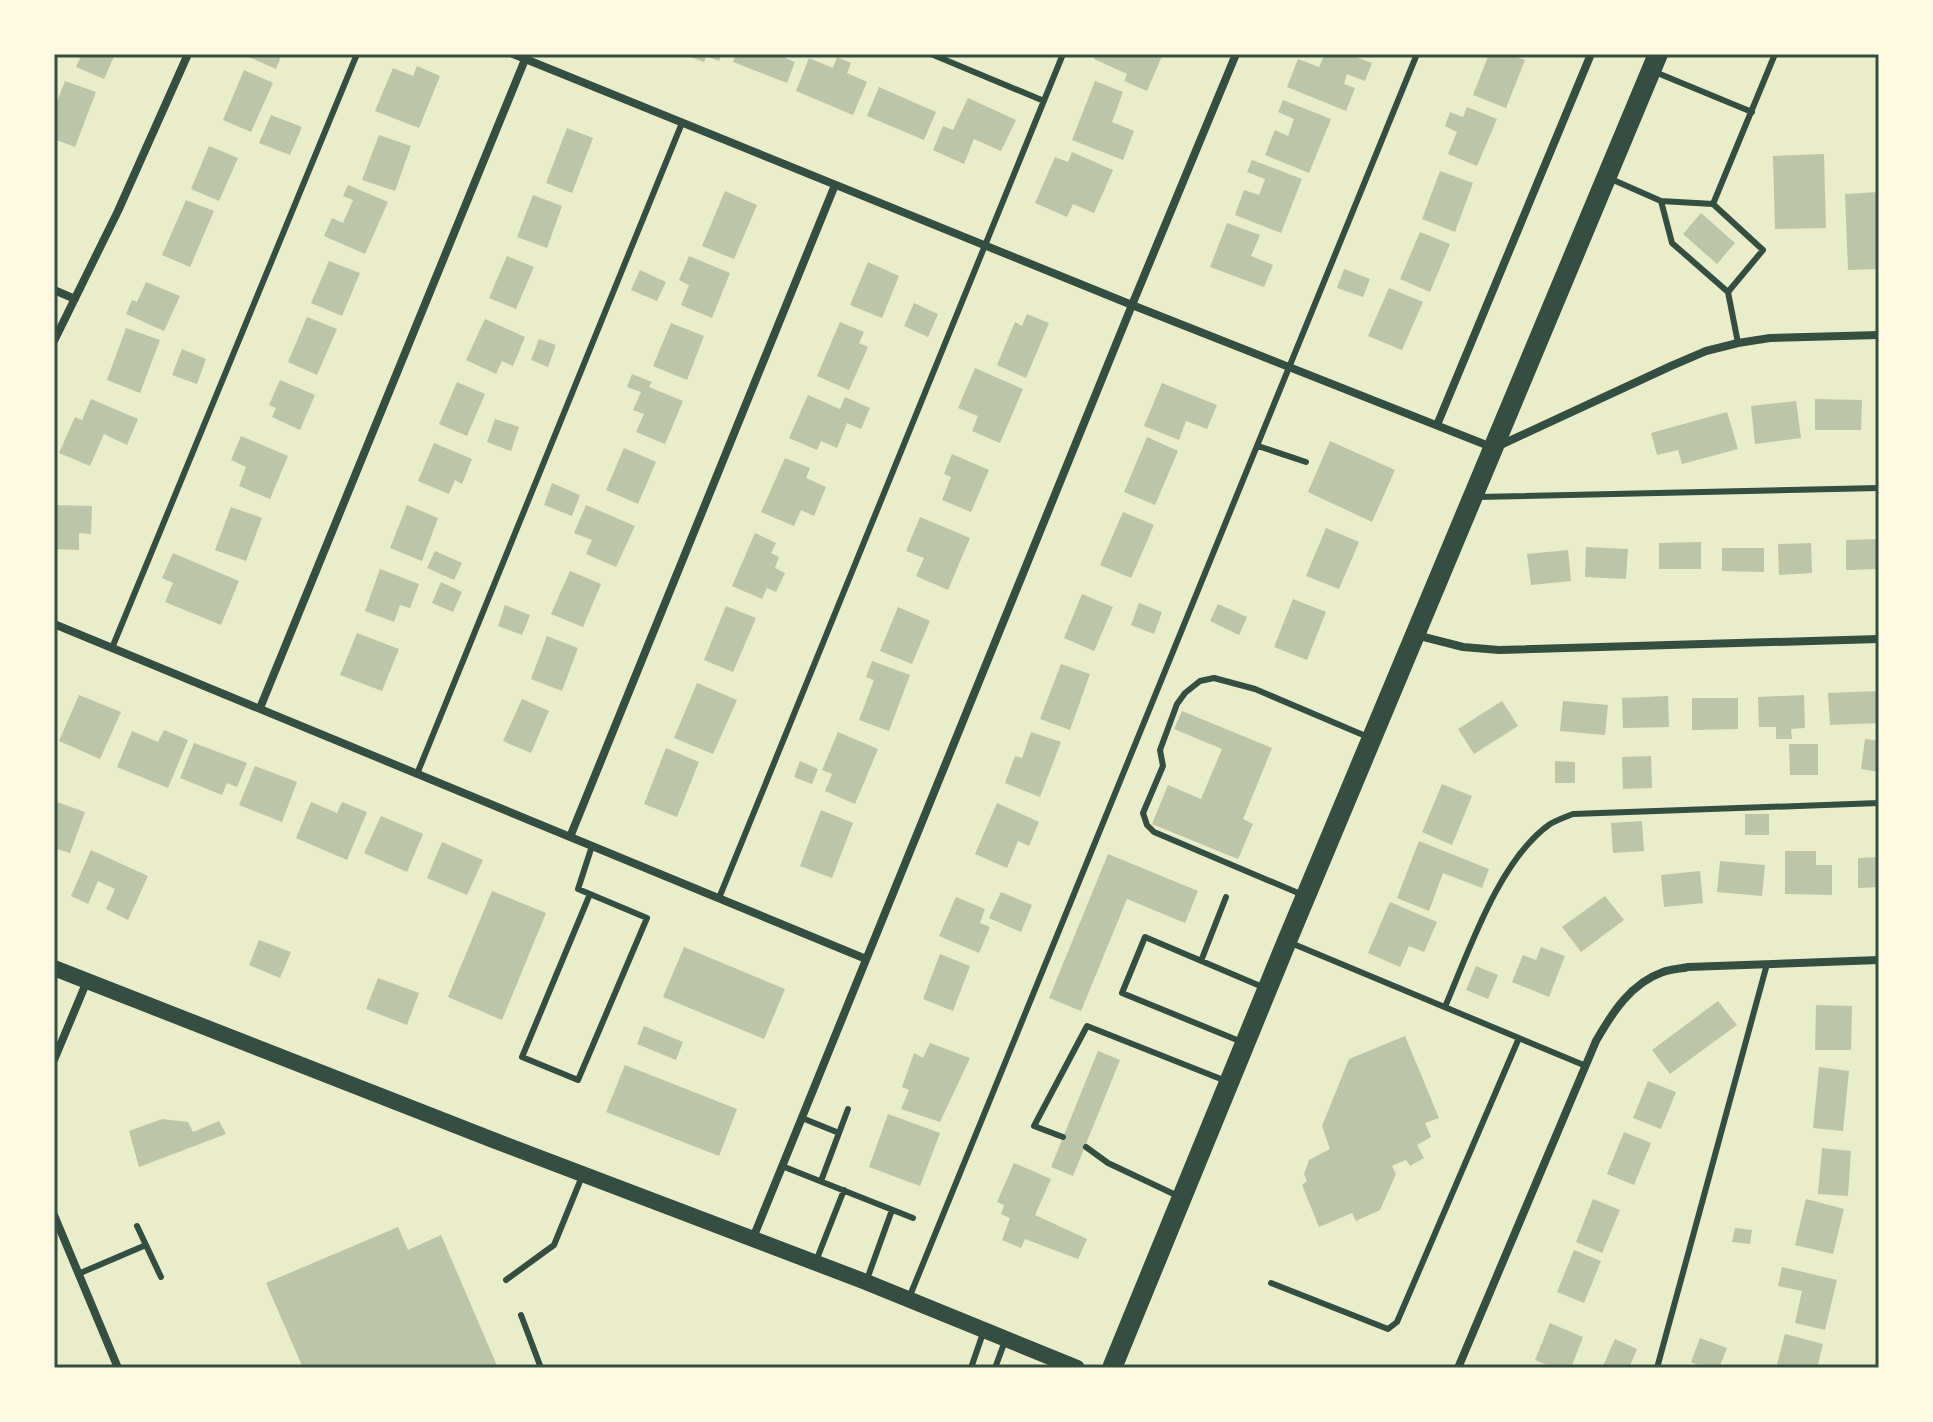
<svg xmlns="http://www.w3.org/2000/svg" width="1933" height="1422" font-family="'Work Sans',sans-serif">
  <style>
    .building { fill: #bcc5a7 }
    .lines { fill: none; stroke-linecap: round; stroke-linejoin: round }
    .service { stroke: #344e41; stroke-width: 6 }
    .minor { stroke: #344e41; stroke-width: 8 }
    .secondary { stroke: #344e41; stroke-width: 16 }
    .primary { stroke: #344e41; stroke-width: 20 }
    .neatline { fill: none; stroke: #344e41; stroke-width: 3 }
  </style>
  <rect width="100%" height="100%" fill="#e9edc9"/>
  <path class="building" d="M82 54H115L104 79 76 67Z
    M242 54H282L276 69Z
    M683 54H722L719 61 706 56 704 62Z
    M736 54H787L785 58 795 62 787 83 733 62Z
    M1096 54H1158L1162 56 1147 91 1124 81 1127 74 1094 59Z
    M1325 54H1348L1372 63 1365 81 1347 74 1344 84 1355 88 1346 111 1287 87 1298 59 1319 67Z
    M1489 54H1509L1525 60 1506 108 1473 95Z
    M837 57 851 63 847 73 867 82 853 115 796 91 809 58 833 68Z
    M417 66 440 76 419 128 375 111 393 68 413 76Z
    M244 70 273 83 251 132 223 120Z
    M65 81 96 92 75 147 54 139V103L56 104Z
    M1095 81 1123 92 1112 122 1134 131 1123 160 1072 140Z
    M879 87 936 112 924 140 867 116Z
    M968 98 1016 120 1001 151 974 139 964 164 933 150 943 126 953 130Z
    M1283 100 1331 119 1309 173 1265 155 1275 130 1288 136 1294 119 1278 112Z
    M1467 107 1497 119 1477 166 1448 154 1457 132 1445 126 1450 112 1463 117Z
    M271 115 302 127 290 155 259 143Z
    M567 128 593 138 572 193 546 183Z
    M379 135 411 146 395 191 362 180Z
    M209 146 238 158 219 201 191 189Z
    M1072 152 1113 170 1094 213 1073 204 1067 217 1035 203 1055 157 1068 162Z
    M1824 154 1826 228 1775 229 1773 156Z
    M1252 160 1302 179 1281 233 1235 215 1244 190 1259 195 1265 179 1247 172Z
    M1440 171 1473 183 1455 232 1422 219Z
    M348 185 388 202 365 254 324 236 332 218 343 223 353 200 343 196Z
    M725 191 757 205 734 259 702 246Z
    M1879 192V269L1848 270 1845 194Z
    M533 195 562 206 547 248 517 237Z
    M186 200 214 211 190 267 162 255Z
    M1701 213 1735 243 1717 264 1683 234Z
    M1227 223 1260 235 1251 256 1273 265 1264 287 1210 267Z
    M1420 232 1450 244 1430 292 1400 279Z
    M507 256 534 267 516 309 489 298Z
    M689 256 730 273 712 318 681 305 689 285 679 280Z
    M329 261 360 273 342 316 311 303Z
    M868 262 899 276 882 318 850 305Z
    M1344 269 1370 279 1363 297 1337 288Z
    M640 270 666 282 657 301 631 290Z
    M146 282 180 296 164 331 126 314 132 300 137 302Z
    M1389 288 1423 302 1402 350 1368 336Z
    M914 303 938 314 928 337 904 326Z
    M1027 314 1049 323 1026 378 997 365 1015 322 1022 326Z
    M307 317 337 329 317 375 288 362Z
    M485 319 525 337 513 366 502 361 496 374 466 360Z
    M840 322 864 332 859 343 868 347 849 390 817 376Z
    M671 323 704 336 687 380 653 366Z
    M126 328 160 340 140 393 107 380Z
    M539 339 556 345 548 367 531 360Z
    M182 349 206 359 197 384 172 375Z
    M975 368 1023 389 1000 443 972 431 978 416 958 408Z
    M632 374 652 382 649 387 683 401 665 444 636 432 644 414 633 410 641 392 627 387Z
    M280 380 315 395 300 430 272 417 276 408 269 405Z
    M457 382 485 394 467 436 439 424Z
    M1162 383 1217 405 1207 429 1186 421 1179 440 1144 426Z
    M808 395 840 409 845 397 870 408 861 429 847 423 837 448 821 441 817 450 789 438Z
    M91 399 138 419 127 445 104 434 90 466 59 453 75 417 82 420Z
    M1815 399 1862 400 1861 430H1815Z
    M1796 401 1801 438 1755 444 1751 406Z
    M1727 412 1738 449 1682 464 1678 450 1657 455 1651 433Z
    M495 419 519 427 511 451 487 442Z
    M241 436 288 456 270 499 239 486 246 467 231 460Z
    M1147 437 1178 451 1155 505 1124 492Z
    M1330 441 1395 470 1372 522 1308 492Z
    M434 443 472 459 462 484 455 480 449 494 418 481Z
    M624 448 656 462 638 504 606 490Z
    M952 454 989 470 971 512 942 500 951 477 944 474Z
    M785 458 810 468 806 478 826 487 814 516 801 510 794 526 761 512Z
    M552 483 580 495 572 516 544 505Z
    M54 505 92 506 91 534 79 533V550L54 549Z
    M407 505 438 518 422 561 390 548Z
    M586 505 635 526 616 567 586 554 592 540 574 533Z
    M231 507 262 518 246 561 215 550Z
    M1123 512 1154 525 1131 578 1100 565Z
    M920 517 970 538 948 590 916 576 924 558 906 551Z
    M1326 528 1359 542 1339 589 1306 576Z
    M755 533 776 543 771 553 779 557 775 568 785 573 776 592 767 588 762 599 732 586Z
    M1879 539V569L1846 570V540Z
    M1701 542V569H1659V543Z
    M1811 543 1812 573 1779 575 1778 544Z
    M1586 547 1628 549 1626 579 1585 577Z
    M1722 548H1764V572L1722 571Z
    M1568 550 1571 581 1531 585 1527 554Z
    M435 551 462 563 454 580 427 568Z
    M173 553 239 581 221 625 165 602 173 583 162 578Z
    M380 569 419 584 410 608 400 605 394 622 365 611Z
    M570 571 601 584 583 627 551 614Z
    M441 582 462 592 453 612 432 603Z
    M1082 594 1113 607 1094 651 1064 638Z
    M1293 599 1326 612 1307 660 1274 647Z
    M1139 603 1162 612 1154 634 1131 625Z
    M1218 604 1247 617 1239 635 1210 621Z
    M505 605 530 615 522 635 498 626Z
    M726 606 756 618 733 672 704 660Z
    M898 607 930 621 912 664 880 651Z
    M357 633 399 649 382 691 340 675Z
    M547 636 578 648 562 691 531 679Z
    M872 661 910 675 889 731 859 720 874 680 866 677Z
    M1061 664 1090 674 1070 730 1040 719Z
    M697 683 737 700 713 754 674 738Z
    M1879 691V723L1830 725 1828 693Z
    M79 695 121 712 100 759 59 741Z
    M1804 695 1805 728 1791 729 1792 739H1776V727H1759L1758 697Z
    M1668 696 1669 727 1623 728 1622 698Z
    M1692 698H1738V729L1692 730Z
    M522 699 549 711 531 753 503 741Z
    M1502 701 1518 726 1474 754 1458 729Z
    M1563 701 1608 705 1605 735 1560 731Z
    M1182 711 1272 748 1243 819 1253 824 1238 859 1152 824 1168 785 1201 799 1222 749 1174 729Z
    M164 730 188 740 168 788 117 767 132 731 158 742Z
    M838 732 878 749 855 804 825 791 832 774 822 770Z
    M1031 732 1061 742 1040 797 1005 783 1015 756 1022 758Z
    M1865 739 1879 741V772L1861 769Z
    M194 743 247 763 237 787 227 783 222 795 180 778Z
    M1789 744H1818V775H1790Z
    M666 748 699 762 677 817 644 804Z
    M1651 756 1652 788 1623 789 1622 757Z
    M800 761 818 769 812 784 794 777Z
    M1555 761 1575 762V783H1555Z
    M255 766 297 782 282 822 239 805Z
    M1442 784 1472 796 1452 845 1422 832Z
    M54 801 85 812 70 853 54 848Z
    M311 802 337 813 342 802 367 812 347 860 296 838Z
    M997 803 1039 822 1029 846 1018 841 1007 868 975 854Z
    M821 810 853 823 832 878 800 866Z
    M1745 814H1769V835H1745Z
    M381 816 423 834 407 872 364 853Z
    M1642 821 1644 851 1613 853 1611 823Z
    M1419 841 1489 869 1482 888 1443 873 1429 911 1397 898Z
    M442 842 483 860 467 895 427 878Z
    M91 850 148 876 128 920 106 909 115 889 98 881 88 904 71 896Z
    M1785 851H1816V865H1832V895L1785 894Z
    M1108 854 1198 891 1185 923 1127 899 1081 1011 1049 998Z
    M1879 857V887L1858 888V858Z
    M1720 861 1765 865 1762 896 1717 892Z
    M1700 871 1703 903 1664 907 1661 875Z
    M492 891 546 913 502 1020 448 997Z
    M1001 892 1032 905 1021 932 989 918Z
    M1605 896 1624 920 1581 952 1562 927Z
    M956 897 985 909 980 923 990 927 979 953 939 936Z
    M1390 902 1437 922 1424 952 1409 946 1400 967 1368 953Z
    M259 940 291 952 280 978 249 965Z
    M684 947 785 989 764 1039 663 997Z
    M1541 947 1565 956 1549 997 1512 982 1523 955 1536 960Z
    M940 954 970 966 953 1011 923 999Z
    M1476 966 1498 975 1488 999 1466 990Z
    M378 978 419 993 407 1025 366 1009Z
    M1718 1001 1737 1025 1670 1074 1652 1050Z
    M1816 1005 1852 1006 1851 1050H1815Z
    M644 1026 683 1042 676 1060 637 1044Z
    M1405 1036 1439 1118 1425 1123 1431 1137 1417 1145 1424 1158 1410 1166 1406 1160 1392 1166 1396 1174 1380 1210 1356 1221 1352 1213 1319 1227 1302 1185 1307 1181 1304 1174 1309 1160 1330 1149 1322 1126 1349 1059Z
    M930 1043 970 1058 940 1122 901 1109 909 1090 902 1087 914 1053 923 1058Z
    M1098 1051 1120 1060 1073 1176 1051 1167Z
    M625 1065 737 1109 719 1156 606 1112Z
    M1819 1067 1849 1071 1843 1131 1813 1128Z
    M1648 1081 1676 1092 1661 1129 1633 1118Z
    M888 1114 940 1133 920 1186 869 1167Z
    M162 1119 188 1122 193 1132 219 1121 226 1134 139 1167 129 1131Z
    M1624 1132 1651 1143 1634 1185 1607 1174Z
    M1822 1148 1851 1151 1848 1196 1818 1194Z
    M1014 1163 1051 1179 1035 1215 1087 1239 1078 1259 1025 1239 1021 1248 1002 1240 1010 1218 1001 1214 1004 1205 997 1202Z
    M1593 1199 1620 1210 1602 1253 1576 1242Z
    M1806 1199 1844 1209 1833 1254 1795 1245Z
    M398 1227 408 1250 441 1235 498 1368H303L266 1283Z
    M1735 1228 1752 1230 1750 1244 1732 1242Z
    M1574 1250 1601 1261 1584 1303 1557 1292Z
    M1782 1267 1837 1280 1825 1330 1795 1323 1802 1291 1778 1286Z
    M1550 1323 1583 1337 1571 1368H1554L1535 1360Z
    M1785 1334 1823 1344 1817 1368H1776Z
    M1700 1338 1727 1348 1719 1368H1706L1691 1362Z
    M1615 1339 1637 1349 1629 1368H1602Z"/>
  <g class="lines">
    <path class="service" d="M931 54 1044 101
      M1655 72 1752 112
      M1611 179 1661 201 1713 204 1775 54
      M1661 201 1672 243 1728 292 1738 343
      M1713 204 1763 250 1728 292
      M1258 446 1306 462
      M1477 497 1879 488
      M112 648 357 54
      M417 774 682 123
      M590 894 522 1057 578 1080 647 918 578 889 592 846
      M1303 895 1154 832 1147 825 1143 813 1163 766 1160 750 1177 704 1185 693 1200 681 1214 678 1255 689 1368 737
      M719 898 1063 54
      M1291 943 1586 1066
      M1201 961 1226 897
      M1445 1007C1469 951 1499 860 1550 824 1557 820 1565 817 1573 814L1879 803
      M1242 1042 1122 993 1145 937 1265 988
      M802 1118 839 1133
      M1063 1137 1034 1126 1087 1026 1226 1081
      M1086 1147 1108 1163 1178 1196
      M782 1166 913 1218
      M821 1181 848 1109
      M137 1226 161 1277
      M816 1261 844 1190
      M78 1274 146 1245
      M506 1280 554 1245 583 1174
      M866 1282 892 1210
      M1271 1283 1388 1329 1397 1322 1519 1038
      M909 1298 1417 54
      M521 1315 541 1368
      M971 1368 983 1333
      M995 1368 1005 1341
      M1657 1368 1767 964"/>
    <path class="minor" d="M513 54 1132 305 1494 448 1671 366 1706 351 1738 343 1770 338 1879 335
      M54 290 75 299
      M54 341 118 211 188 54
      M1437 425 1591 54
      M54 624 866 959
      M1416 635 1463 647 1499 650 1879 639
      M260 708 526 57
      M570 837 835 185
      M54 1060 87 981
      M54 1215 118 1368
      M753 1238 1132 305 1236 54
      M1458 1368 1596 1041C1612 1013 1631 983 1663 972 1670 969 1680 969 1688 967L1879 960"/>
    <path class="secondary" d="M54 968 493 1140 866 1282 1077 1368"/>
    <path class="primary" d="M1112 1368 1287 941 1658 54"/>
  </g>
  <rect width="1933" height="1422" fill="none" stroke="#fefae0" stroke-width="112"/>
  <rect x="56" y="56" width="1821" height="1310" class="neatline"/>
</svg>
